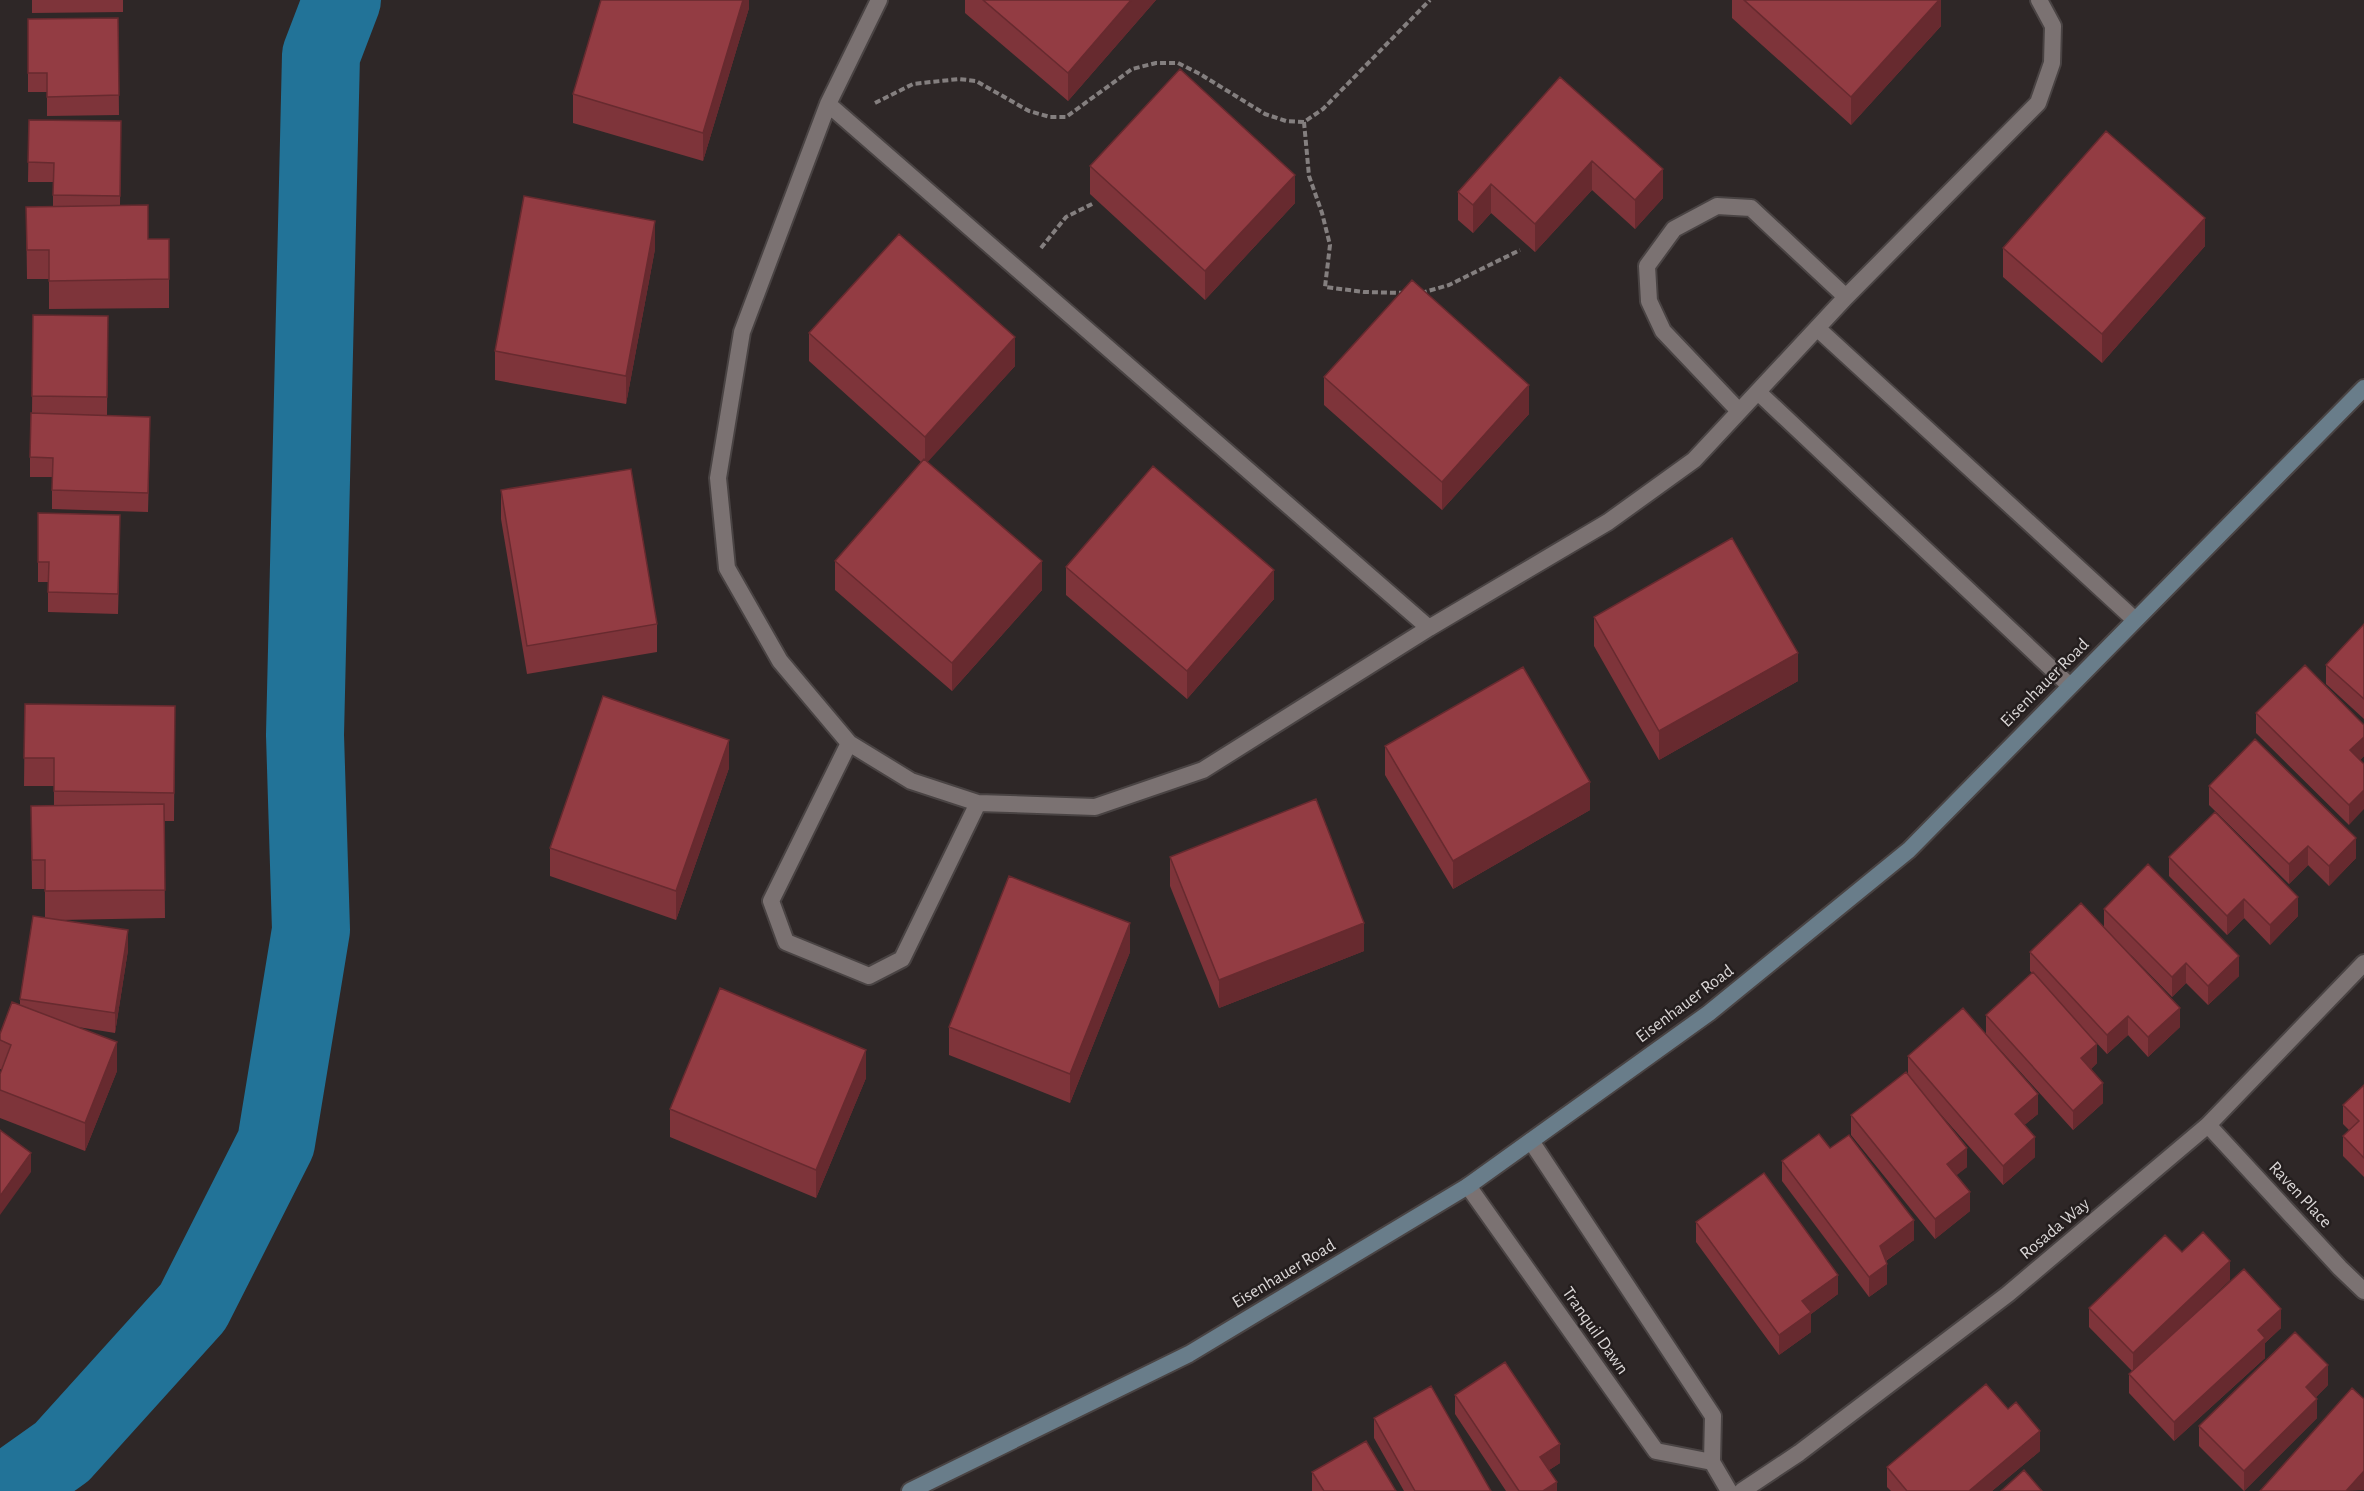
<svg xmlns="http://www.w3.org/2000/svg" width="2364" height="1491" font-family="'Alegreya Sans',sans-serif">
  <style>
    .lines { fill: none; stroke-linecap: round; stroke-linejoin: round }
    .river { stroke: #227398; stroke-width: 78 }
    .service-casing { stroke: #494343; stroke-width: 20 }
    .minor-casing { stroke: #494343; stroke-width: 20 }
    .secondary-casing { stroke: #494343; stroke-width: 20 }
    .path { stroke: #847f7f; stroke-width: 4; stroke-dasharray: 6 3; stroke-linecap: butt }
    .service { stroke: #7b7272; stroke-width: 16 }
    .minor { stroke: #7b7272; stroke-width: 16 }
    .secondary { stroke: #697d8a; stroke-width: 16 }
    .wall { fill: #7e343a }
    .shaded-wall { fill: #672a2f }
    .building { fill: #933c43; stroke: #672a2f; stroke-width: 1.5 }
    .labels { text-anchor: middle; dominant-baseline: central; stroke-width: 5; stroke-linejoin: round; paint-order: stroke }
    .street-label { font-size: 18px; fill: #dad6d6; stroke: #241e1e }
  </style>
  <rect width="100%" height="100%" fill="#2e2727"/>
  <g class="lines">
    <path class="river" d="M7 1491 62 1452 193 1307 276 1143 311 930 305 735 321 55 342 0"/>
    <g class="service-casing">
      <path id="service" d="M879 0 828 104 742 332 718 478 727 568 780 661 849 743 911 781 978 803 1095 807 1203 770 1429 628 1608 522 1694 460 1846 297 2038 103 2052 63 2053 26 2039 0
        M828 104 1429 628
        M1817 328 2135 620
        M1758 392 2070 686
        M1739 411 1663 331 1649 301 1647 266 1674 229 1717 206 1751 208 1846 297
        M849 743 771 901 786 942 869 976 902 959 978 803"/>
    </g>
    <g class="minor-casing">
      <path id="minor" d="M2208 1125 2340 1268 2364 1291
        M1531 1141 1713 1416 1712 1462 1729 1491
        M1468 1186 1656 1451 1712 1462
        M1742 1491 1799 1453 2008 1294 2208 1125 2364 963"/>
    </g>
    <g class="secondary-casing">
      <path id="secondary" d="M910 1491 1189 1354 1468 1186 1709 1013 1909 850 2364 388"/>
    </g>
    <path class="path" d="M875 103 913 84 959 79 976 81 1029 111 1050 117H1066L1132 69 1156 63H1178L1200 74 1265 114 1286 121 1304 122 1323 109 1430 0
      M1304 122 1309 176 1322 213 1330 245 1325 287 1364 292 1405 293
      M1041 248 1066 217 1094 203
      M1421 293 1449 285 1520 250"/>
    <use href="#service" class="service"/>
    <use href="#minor" class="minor"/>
    <use href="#secondary" class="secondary"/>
  </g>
  <path class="wall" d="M32 0H123V12L32 13Z
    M749 0V8L703 161 573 123V94Z
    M965 0H1156L1068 101 965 13Z
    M1732 0H1941V26L1851 125 1732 18Z
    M118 18 119 115 47 116V92H28V19Z
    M1560 77 1663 198 1635 229 1592 190 1535 252 1491 213 1473 233 1458 220V192Z
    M29 120 121 121 120 206 148 239H169V308L49 309V279H27L26 207H53V182H28Z
    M1090 166 1295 203 1205 300 1090 194Z
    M2205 246 2102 363 2003 277V248Z
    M655 249 626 404 495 380V351Z
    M33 315 108 316 107 415 150 436 148 512 52 509V477H30V457L32 413Z
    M809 333 1015 366 927 462 1042 590 952 691 835 590V561L921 462 809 361Z
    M1324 377 1529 414 1442 510 1324 405Z
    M501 490 657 624V652L527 674 501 519Z
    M38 513 120 535 118 614 48 612V582H38Z
    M1066 567 1274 599 1187 699 1066 595Z
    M1594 617 1798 681 1659 760 1594 646Z
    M2364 624V719L2326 684V665Z
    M25 704 175 706 174 821H164L165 918 60 920 128 950 115 1033 78 1027 117 1071 85 1151 0 1118V1074L2 1070 0 1069V1034L20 1005V999L45 918V889H32L31 806H54V786H24Z
    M2256 713 2364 725V756L2360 760 2349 825 2256 733Z
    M1385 746 1590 810 1453 889 1385 775Z
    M729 768 676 920 550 876V848Z
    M2209 786 2356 858 2329 886 2308 865 2289 884 2209 805Z
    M1170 857 1364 951 1219 1008 1170 886Z
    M2169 857 2298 916 2270 945 2244 918 2227 935 2169 876Z
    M2104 909 2239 976 2208 1005 2186 983 2172 997 2130 954 2180 1027 2148 1057 2128 1035 2107 1054 2079 1024 2097 1063 2091 1069 2103 1103 2073 1130 1995 1044 2038 1114 2024 1125 2035 1157 2003 1185 1921 1092 1967 1167 1956 1175 1970 1211 1935 1239 1851 1135V1115L1908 1075V1056L1986 1034V1015L2032 973 2030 971V952L2104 927Z
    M1130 952 1070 1103 949 1055V1027Z
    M866 1078 816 1198 670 1137V1109Z
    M2364 1085V1177L2343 1156V1136L2349 1130 2343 1124V1105Z
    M1830 1148 1914 1240 1886 1261 1887 1284 1869 1297 1782 1181V1161Z
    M1696 1222 1838 1294 1811 1314V1332L1779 1355 1696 1242Z
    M2182 1252 2230 1280 2192 1316 2281 1328 2265 1343V1358L2174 1441 2129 1393V1374L2132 1371 2089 1327V1308Z
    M2328 1385 2316 1397 2317 1418 2244 1491 2199 1446V1426Z
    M1455 1395 1560 1463 1549 1470 1557 1491H1506L1455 1414Z
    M1374 1418 1491 1491H1404L1374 1438Z
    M2040 1451 1992 1491H1891L1887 1487V1467Z
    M1312 1472 1396 1491H1312Z"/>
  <path class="shaded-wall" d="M743 0H749V8L703 161V133Z
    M1131 0H1156L1068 101V73Z
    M1939 0H1941V26L1851 125V97Z
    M1592 161V190L1535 252V224Z
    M1663 169V198L1635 229V200Z
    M1295 175V203L1205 300V271Z
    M1491 184V213L1473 233V205Z
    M2205 218V246L2102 363V334Z
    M655 221V249L626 404V376Z
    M1015 337V366L925 465V437Z
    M1529 385V414L1442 510V482Z
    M1042 561V590L952 691V663Z
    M1274 570V599L1187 699V671Z
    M1798 653V681L1659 760V731Z
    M2364 737V756L2350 770V750Z
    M729 740V768L676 920V891Z
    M1590 782V810L1453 889V861Z
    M2364 790V809L2349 825V805Z
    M2356 838V858L2329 886V866Z
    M2308 846V865L2289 884V864Z
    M2298 897V916L2270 945V925Z
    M2244 899V918L2227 935V916Z
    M1130 923V952L1070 1103V1074Z
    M1364 923V951L1219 1008V980Z
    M128 930V950L115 1033V1013Z
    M2239 956V976L2208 1005V986Z
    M2186 963V983L2172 997V977Z
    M2180 1008V1027L2148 1057V1037Z
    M2128 1016V1035L2107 1054V1035Z
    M117 1042V1071L85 1151V1123Z
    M2097 1044V1063L2081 1078V1058Z
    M866 1050V1078L816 1198V1170Z
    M2103 1083V1103L2073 1130V1111Z
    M2038 1094V1114L2015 1133V1114Z
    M2035 1137V1157L2003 1185V1166Z
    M1967 1148V1167L1947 1183V1164Z
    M31 1153V1172L0 1215V1196Z
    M1970 1192V1211L1935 1239V1219Z
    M1914 1220V1240L1880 1265V1246Z
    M2230 1261V1280L2133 1372V1353Z
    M1887 1264V1284L1869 1297V1277Z
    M1838 1275V1294L1811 1314V1332L1779 1355V1335L1802 1301Z
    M2281 1309V1328L2265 1343V1358L2174 1441V1422L2258 1330Z
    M2328 1365V1385L2306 1407V1387Z
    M2317 1399V1418L2244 1491V1471Z
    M2040 1431V1451L1992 1491H1969Z
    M1560 1444V1463L1540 1476V1457Z
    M2364 1471V1490L2346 1491Z
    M1557 1482V1491H1543Z"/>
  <path class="building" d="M601 0H743L703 133 573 94Z
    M983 0H1131L1068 73Z
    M1744 0H1939L1851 97Z
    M118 18 119 95 47 97V73H28V19Z
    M1180 69 1295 175 1205 271 1090 166Z
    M1560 77 1663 169 1635 200 1592 161 1535 224 1491 184 1473 205 1458 192Z
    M29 120 121 121 120 196 53 195 54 163 28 162Z
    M2106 131 2205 218 2102 334 2003 248Z
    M524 196 655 221 626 376 495 351Z
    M148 205V239H169V279L49 281V250H27L26 207Z
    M899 234 1015 337 925 437 809 333Z
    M1412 280 1529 385 1442 482 1324 377Z
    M33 315 108 316 107 397 32 396Z
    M31 413 150 417 148 493 52 490 53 458 30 457Z
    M924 459 1042 561 952 663 835 561Z
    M1153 466 1274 570 1187 671 1066 567Z
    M631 469 657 624 527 646 501 490Z
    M38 513 120 515 118 594 48 592 49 562H38Z
    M1732 538 1798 653 1659 731 1594 617Z
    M2364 624V699L2326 665Z
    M2305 665 2364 725V737L2350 750 2364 764V790L2349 805 2256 713Z
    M1523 667 1590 782 1453 861 1385 746Z
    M603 696 729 740 676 891 550 848Z
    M25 704 175 706 174 793 54 791V758H24Z
    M2255 739 2356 838 2329 866 2308 846 2289 864 2209 786Z
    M1316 799 1364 923 1219 980 1170 857Z
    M164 804 165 890 45 891V860H32L31 806Z
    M2215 812 2298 897 2270 925 2244 899 2227 916 2169 857Z
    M2148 864 2239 956 2208 986 2186 963 2172 977 2104 909Z
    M1009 876 1130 923 1070 1074 949 1027Z
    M2081 903 2180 1008 2148 1037 2128 1016 2107 1035 2030 952Z
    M33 916 128 930 115 1013 20 999Z
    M2033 972 2097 1044 2081 1058 2103 1083 2073 1111 1986 1015Z
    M720 988 866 1050 816 1170 670 1109Z
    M12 1002 117 1042 85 1123 0 1090V1074L11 1045 0 1040V1034Z
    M1963 1008 2038 1094 2015 1114 2035 1137 2003 1166 1908 1056Z
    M1906 1072 1967 1148 1947 1164 1970 1192 1935 1219 1851 1115Z
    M2364 1085V1158L2343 1136 2359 1121 2343 1105Z
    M0 1130 31 1153 0 1196Z
    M1819 1134 1830 1148 1849 1135 1914 1220 1880 1246 1887 1264 1869 1277 1782 1161Z
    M1764 1173 1838 1275 1802 1301 1811 1312 1779 1335 1696 1222Z
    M2203 1232 2230 1261 2133 1353 2089 1308 2165 1235 2182 1252Z
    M2244 1269 2281 1309 2258 1330 2265 1338 2174 1422 2129 1374Z
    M2295 1332 2328 1365 2306 1387 2317 1399 2244 1471 2199 1426Z
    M1505 1362 1560 1444 1540 1457 1557 1482 1543 1491H1519L1455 1395Z
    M1986 1384 2008 1409 2016 1402 2040 1431 1969 1491H1907L1887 1467Z
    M1431 1386 1491 1491H1415L1374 1418Z
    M2352 1388 2364 1399V1471L2346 1491H2260Z
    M1366 1441 1396 1491H1324L1312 1472Z
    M2024 1470 2042 1491H2001Z"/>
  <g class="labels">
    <g class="street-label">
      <text transform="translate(2045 683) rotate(-45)">Eisenhauer Road</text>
      <text transform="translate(1685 1004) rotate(-37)">Eisenhauer Road</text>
      <text transform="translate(2300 1195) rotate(47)">Raven Place</text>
      <text transform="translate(2055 1229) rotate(-40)">Rosada Way</text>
      <text transform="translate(1284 1274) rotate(-31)">Eisenhauer Road</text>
      <text transform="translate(1595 1331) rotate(55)">Tranquil Dawn</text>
    </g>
  </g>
</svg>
